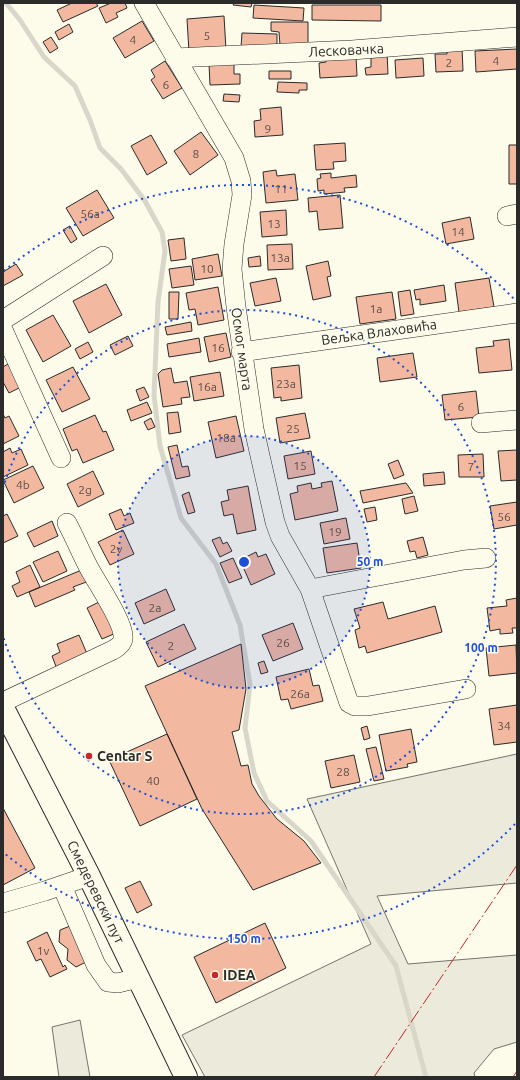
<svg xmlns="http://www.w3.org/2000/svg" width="520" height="1080" font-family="Ubuntu,sans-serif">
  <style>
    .green { fill: #ecebdb; stroke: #74746e }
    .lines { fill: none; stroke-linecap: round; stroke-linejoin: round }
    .stream { stroke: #d8d7c9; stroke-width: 5 }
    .building { fill: #f2b8a0; stroke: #2b2b2b }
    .minor-casing { stroke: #2b2b2b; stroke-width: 20 }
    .major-casing { stroke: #2b2b2b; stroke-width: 24 }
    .minor { stroke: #fdfbea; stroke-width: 19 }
    .major { stroke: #fdfbea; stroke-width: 22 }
    .power { stroke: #c62828; stroke-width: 1; stroke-dasharray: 14 3 2 3; stroke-linecap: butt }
    .ring { fill: none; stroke: #1d4ed8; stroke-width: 2; stroke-dasharray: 2 4 }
    .poi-dot { fill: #c62828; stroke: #fdfbea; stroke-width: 1.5 }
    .labels { text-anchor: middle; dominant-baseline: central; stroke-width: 3; stroke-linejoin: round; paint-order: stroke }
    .number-label { font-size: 12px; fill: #5d4e48 }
    .street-label { font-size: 14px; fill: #2b2b2b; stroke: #fdfbea }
    .poi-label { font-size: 14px; font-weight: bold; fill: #2b2b2b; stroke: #fdfbea; text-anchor: start }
    .centre { fill: #1d4ed8; stroke: #fdfbea; stroke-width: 2 }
    .ring-label { font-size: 12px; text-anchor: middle; font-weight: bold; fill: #1d4ed8; stroke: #fdfbea; stroke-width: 3; stroke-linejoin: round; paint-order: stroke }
  </style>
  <rect width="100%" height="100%" fill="#fdfbea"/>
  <path class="green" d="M517 754V883L377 896 408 964 517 955V1042L494 1049 474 1073 475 1077H205L182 1035 371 944 307 799Z
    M80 1020 90 1077H59L52 1027Z"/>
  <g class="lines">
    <path class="stream" d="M6 3 20 20 44 57 75 86 90 120 100 148 121 169 145 201 162 232 165 251 158 302 154 395 160 446 181 518 216 564 240 625 250 685 245 728 254 773 267 801 311 841 396 966 426 1077"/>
  </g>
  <path class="building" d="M72 3H96L98 6 63 22 57 10Z
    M111 3H125L127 8 116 13 118 17 106 23 99 8Z
    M234 3H252L251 7 233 5Z
    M254 5 304 8 303 21 253 18Z
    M312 5H381V21L312 20Z
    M224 16 226 50 189 52 187 19Z
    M142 21 154 41 125 58 113 38Z
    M271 22H308V45H280L279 32 271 31Z
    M69 24 73 32 59 40 55 32Z
    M242 33 277 34V48L241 47Z
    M51 37 58 48 50 53 43 42Z
    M462 47 463 71 436 72 435 54H447V48Z
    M517 49V69L476 72 475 51Z
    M371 52H387L388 74 366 75 365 68 371 67Z
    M356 56 357 76 320 78 319 63 326 62V58Z
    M423 58 424 76 396 78 395 60Z
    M165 61 182 88 163 99 151 80 155 77 151 70Z
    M209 64H234V74H240V84L210 85Z
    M269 71H291V79H269Z
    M278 82 307 83V90H299V93L277 92Z
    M224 94 240 95 239 102 223 101Z
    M281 107 283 135 255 137 254 121 261 120 260 109Z
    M201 132 218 155 190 175 174 151Z
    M151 135 167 163 147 175 131 146Z
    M345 143 346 161 333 162 334 169 316 170 314 145Z
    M509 145H517V184H509Z
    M276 170 277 176 295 174 298 200 266 203 263 172Z
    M331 173V178L356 175 357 187 344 188 345 192 324 194V190L318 191 317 179 321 178 320 174Z
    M97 190 114 218 83 236 66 208Z
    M340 195 343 228 319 230 317 211 309 212 308 198Z
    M286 210 287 235 262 237 260 212Z
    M470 217 474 239 446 244 442 223Z
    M70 226 77 239 71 243 63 230Z
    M184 238 186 259 171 261 168 240Z
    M292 244 293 269 268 270 267 245Z
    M218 254 222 276 195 280 192 259Z
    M260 256 261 266 249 267 248 258Z
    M328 261 331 276 327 277 331 296 313 300 306 266Z
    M16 264 23 275 3 286V272Z
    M191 266 194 285 172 288 169 269Z
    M276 278 281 301 255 306 250 283Z
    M489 278 494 307 459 312 455 283Z
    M106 284 122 315 89 333 73 301Z
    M444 285 446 301 420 305V299L416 300 414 290Z
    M218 287 224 320 198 325 195 309 189 310 186 293Z
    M410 290 414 314 401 316 398 292Z
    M169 292H179L178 319H169Z
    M392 292 396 319 360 324 356 297Z
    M53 315 71 346 43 362 26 330Z
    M191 322 192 331 167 335 165 327Z
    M226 333 231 357 209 362 204 337Z
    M128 336 133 346 115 355 110 345Z
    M199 338 201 352 169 357 167 344Z
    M509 339 512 370 479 373 476 348 494 346 493 341Z
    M88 342 93 352 80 359 75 349Z
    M413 353 417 377 380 382 377 358Z
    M8 364 21 387 9 393 3 382V367Z
    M299 365 302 398 281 401V397L274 398 271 368Z
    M73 367 90 399 62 412 46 380Z
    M171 368 174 383 187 381 190 397 181 398 182 404 163 407 158 374 162 370Z
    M220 372 224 396 194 401 190 377Z
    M144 387 149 397 140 401 136 390Z
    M476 391 479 417 445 420 442 395Z
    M147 402 152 413 131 421 127 410Z
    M178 412 181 432 169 434 167 413Z
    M305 413 310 438 280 443 276 418Z
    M3 414 5 418 9 416 19 436 3 444Z
    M95 415 103 432 106 431 114 450 83 463 77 449 72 451 63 429Z
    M236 416 244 451 216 458 208 422Z
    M151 418 155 427 148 430 144 422Z
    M177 445 182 467 188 466 190 476 176 479 168 447Z
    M10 448 12 453 21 449 28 465 3 477V452Z
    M517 450V480L501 481 498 451Z
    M311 451 315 474 288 479 284 456Z
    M483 454 484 477H459L458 455Z
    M398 460 404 475 394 479 388 464Z
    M33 466 44 488 14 503 3 480Z
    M93 471 104 494 78 507 67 484Z
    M444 472 445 484 424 486 423 474Z
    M332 481 338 511 295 520 290 494 298 492 297 486 311 483 312 489 322 487 321 483Z
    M406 483 413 493 363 503 360 491Z
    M248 486 256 530 237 534 233 514 224 516 221 502 229 500 227 490Z
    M189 492 195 512 188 514 182 495Z
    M414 496 418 511 405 514 402 499Z
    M517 502V525L494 529 490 506Z
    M375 507 377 520 367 522 364 509Z
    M121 509 124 516 130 513 134 523 116 530 109 514Z
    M7 514 18 536 3 543V516Z
    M346 518 350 539 324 544 320 523Z
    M52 521 58 536 34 547 27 533Z
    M123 530 134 554 110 565 98 542Z
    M220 537 223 544 227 542 232 551 220 557 212 540Z
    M423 537 428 555 417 558 415 551 410 552 407 541Z
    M357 543 361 568 327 573 323 548Z
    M58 551 67 571 43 582 33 562Z
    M256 552 258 557 266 554 275 574 251 585 240 560Z
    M233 558 242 578 229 583 220 563Z
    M30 565 40 587 17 597 12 586 20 582 16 572Z
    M84 569 89 581 73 587 75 590 35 607 29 592Z
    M166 589 175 610 144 624 135 603Z
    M517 598V628H512L513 633 500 634V629L490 631 487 608 507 606 506 600Z
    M101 601 116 633 102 639 87 608Z
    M383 602 388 619 435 606 442 632 367 653 365 646 359 648 355 630 360 628 354 609Z
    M293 623 303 649 273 661 262 635Z
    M184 624 196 649 158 667 146 642Z
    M79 635 88 656 57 669 52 656 60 652 57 644Z
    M241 644 246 689 239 730 232 732 241 766 248 765 252 784 259 796 277 819 304 841 321 863 253 890 202 809 145 686Z
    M516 645 517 673 489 676 486 648Z
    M264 661 268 672 261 674 258 663Z
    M309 669 313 686 319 685 323 701 291 709 288 699 281 700 276 677Z
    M517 705V742L494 745 489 709Z
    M367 726 370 738 364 740 361 728Z
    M411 729 417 762 407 764 408 767 386 771 379 735Z
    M167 734 197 799 140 826 109 760Z
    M376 747 384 779 374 781 366 749Z
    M354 755 360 782 331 788 325 761Z
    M3 808 35 868 3 885Z
    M140 881 152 905 137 913 125 888Z
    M265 923 286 968 216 1003 194 957Z
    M70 926 86 962 76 967 67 960 68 949 59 942 60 930Z
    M47 932 63 967 65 965 67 969 50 977 41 959 36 961 27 942Z"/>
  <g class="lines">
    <g class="minor-casing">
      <path id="minor" d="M144 3 234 158 241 181 242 195 234 244 232 269 236 307 254 429 275 522 280 536 310 589 349 703 355 706H368L466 689
        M175 58 352 50 517 37
        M507 216 517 214
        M3 320 103 256
        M3 330 61 458
        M241 352 517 313
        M481 423 517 420
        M310 589 416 569 464 560 486 558
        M3 702 113 650C118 647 124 643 123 636 123 621 97 583 89 568 81 553 75 538 67 523
        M62 886 96 965 108 982 118 983 138 978
        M3 903 45 891 89 876"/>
    </g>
    <g class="major-casing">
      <path id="major" d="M3 708 89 876 186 1077"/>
    </g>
    <use href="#minor" class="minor"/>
    <use href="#major" class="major"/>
    <path class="power" d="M374 1077 517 865
      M513 1077 517 1071"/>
  </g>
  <circle cx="244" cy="562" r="126" fill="#1d4ed8" fill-opacity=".12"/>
  <g class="ring">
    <circle cx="244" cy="562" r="126"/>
    <path d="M3 488A252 252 0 1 1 3 636"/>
    <path d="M515 824A377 377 0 0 1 4 853M4 271A377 377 0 0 1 515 300"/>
  </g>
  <g class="poi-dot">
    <circle cx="89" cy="756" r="4"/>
    <circle cx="215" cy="975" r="4"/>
  </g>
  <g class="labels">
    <g class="number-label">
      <text x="207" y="35">5</text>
      <text x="133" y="39">4</text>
      <text x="496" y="60">4</text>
      <text x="449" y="62">2</text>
      <text x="166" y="84">6</text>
      <text x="268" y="128">9</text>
      <text x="196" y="153">8</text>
      <text x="281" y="188">11</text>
      <text x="90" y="213">56a</text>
      <text x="274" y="223">13</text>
      <text x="458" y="231">14</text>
      <text x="280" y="257">13a</text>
      <text x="207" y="268">10</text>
      <text x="376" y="308">1a</text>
      <text x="218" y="347">16</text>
      <text x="286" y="383">23a</text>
      <text x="207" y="386">16a</text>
      <text x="461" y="406">6</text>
      <text x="293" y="428">25</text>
      <text x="226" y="437">18a</text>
      <text x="300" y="465">15</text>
      <text x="471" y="466">7</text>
      <text x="23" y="484">4b</text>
      <text x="85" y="489">2g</text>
      <text x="504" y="516">56</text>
      <text x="335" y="531">19</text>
      <text x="116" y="548">2v</text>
      <text x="155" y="607">2a</text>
      <text x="283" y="642">26</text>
      <text x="171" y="645">2</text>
      <text x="300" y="693">26a</text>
      <text x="504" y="725">34</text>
      <text x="343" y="771">28</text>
      <text x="153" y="780">40</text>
      <text x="43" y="950">1v</text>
    </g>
    <g class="street-label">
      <text transform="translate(346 50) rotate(-3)">Лесковачка</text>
      <text transform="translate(379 332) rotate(-8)">Вељка Влаховића</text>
      <text transform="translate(242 349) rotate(82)">Осмог марта</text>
      <text transform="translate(96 892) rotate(64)">Смедеревски пут</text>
    </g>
    <g class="poi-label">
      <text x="97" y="756">Centar S</text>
      <text x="223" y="975">IDEA</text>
    </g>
  </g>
  <circle cx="244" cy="562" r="6" class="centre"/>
  <g class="ring-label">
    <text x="370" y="566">50 m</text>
    <text x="481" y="652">100 m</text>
    <text x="244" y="943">150 m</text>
  </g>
  <rect width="520" height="1080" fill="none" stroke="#2b2b2b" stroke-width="8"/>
</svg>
